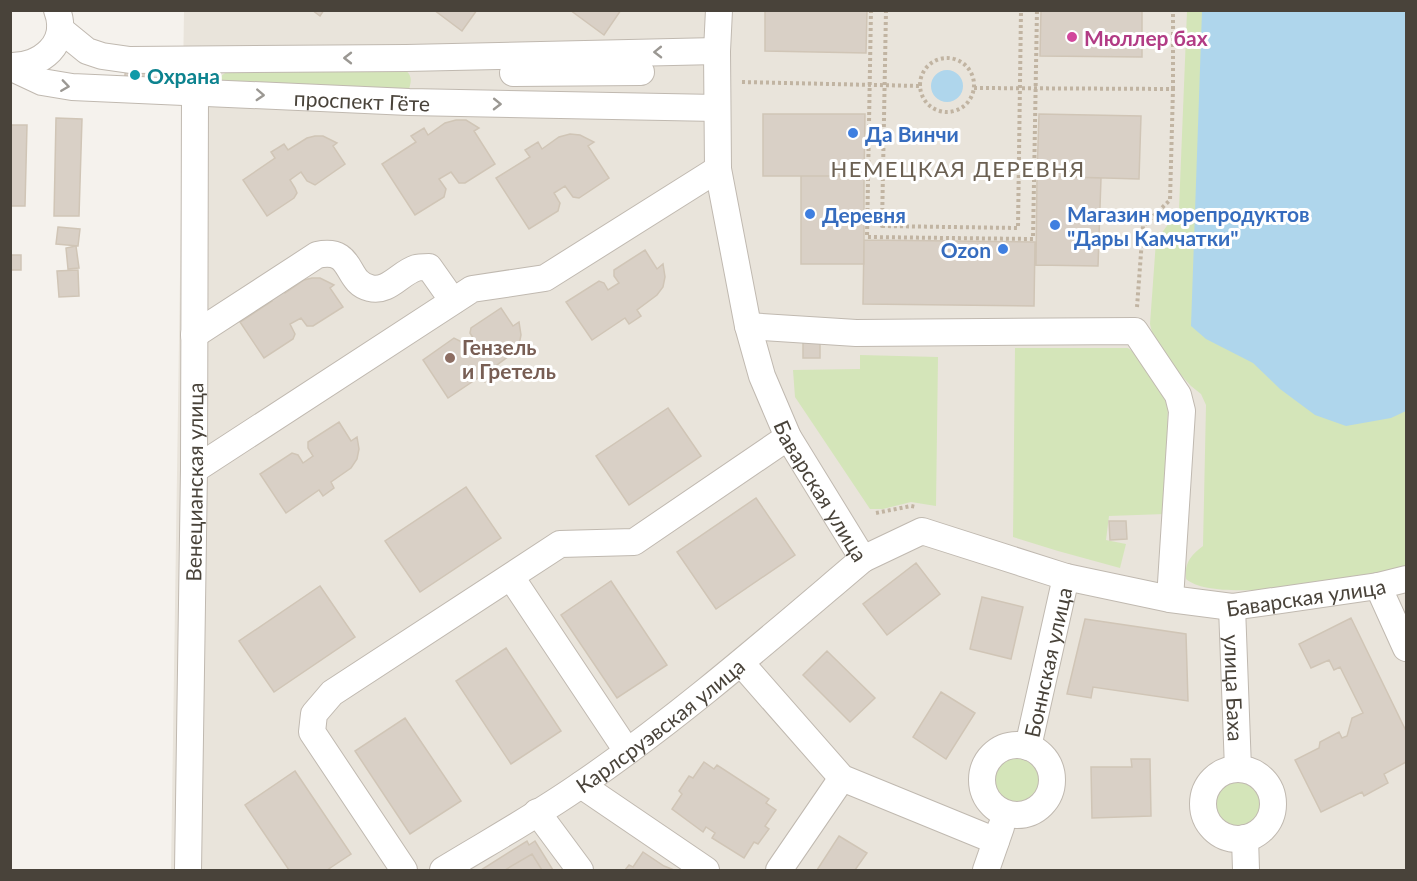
<svg xmlns="http://www.w3.org/2000/svg" width="1417" height="881" font-family="Lato,sans-serif">
  <style>
    .residential { fill: #e9e4db }
    .green { fill: #d4e5b9 }
    .water { fill: #afd6ec }
    .building { fill: #d9d0c6; stroke: #d0c5b6; stroke-width: 1.5 }
    .lines { fill: none; stroke-linecap: round; stroke-linejoin: round }
    .minor-casing { stroke: #c0b9b0; stroke-width: 28 }
    .path { stroke: #c1b4a2; stroke-width: 4; stroke-dasharray: 3 3; stroke-linecap: butt }
    .minor { stroke: #fff; stroke-width: 26 }
    .oneway { stroke: #9b9893 }
    .hotel-dot { fill: #d1479c; stroke: #fff; stroke-width: 2 }
    .culture-dot { fill: #0f9aa8; stroke: #fff; stroke-width: 2 }
    .shop-dot { fill: #3f7fe0; stroke: #fff; stroke-width: 2 }
    .education-dot { fill: #8d6e63; stroke: #fff; stroke-width: 2 }
    .labels { text-anchor: middle; dominant-baseline: central; stroke-width: 6; stroke-linejoin: round; paint-order: stroke }
    .hotel-label { font-size: 21px; font-weight: bold; fill: #b23c85; stroke: #fff; text-anchor: start }
    .culture-label { font-size: 21px; font-weight: bold; fill: #0d838f; stroke: #fff; text-anchor: start }
    .street-label { font-size: 21px; fill: #49433a; stroke: #fff }
    .shop-label { font-size: 21px; font-weight: bold; fill: #366cbe; stroke: #fff; text-anchor: start }
    .education-label { font-size: 21px; font-weight: bold; fill: #785e54; stroke: #fff; text-anchor: start }
    .neighbourhood-label { font-size: 22px; letter-spacing: 1.5px; fill: #6b6052; stroke: #fff }
  </style>
  <rect width="100%" height="100%" fill="#f5f2ed"/>
  <path class="residential" d="M184 11H1406V870H171Z"/>
  <path class="green" d="M1187 11H1406V568C1366 577 1217 606 1186 579 1184 563 1191 555 1203 546L1206 405 1201 394 1191 386 1168 361 1154 341 1150 324 1156 241 1179 209Z
    M403 68C412 75 412 79 409 89L401 92 222 86 219 80 221 76 228 71Z
    M1015 348H1128C1146 360 1159 384 1168 404L1165 514 1109 516 1106 540 1126 544 1120 568 1058 551 1013 537Z
    M860 355 938 357 936 506 911 502 883 509H870L795 397 793 370 860 369Z
    M994 780a23 23 0 1 1 46 0a23 23 0 1 1-46 0Z
    M1216 804a23 23 0 1 1 46 0a23 23 0 1 1-46 0Z"/>
  <path class="water" d="M1202 11H1406V411L1391 418 1346 426 1315 415 1280 389 1253 363 1206 339 1191 326Z
    M931 86a16 16 0 1 1 32 0a16 16 0 1 1-32 0Z"/>
  <path class="building" d="M312 10H324L320 16Z
    M434 10H477L462 31Z
    M570 10H621L604 35Z
    M765 10H867L866 53 765 51Z
    M1041 10H1142V57L1040 56Z
    M126 67 146 69 145 83 124 82Z
    M763 114H865L864 176H763Z
    M1039 114 1141 116 1139 179 1037 176Z
    M56 118 82 119 79 216H54Z
    M456 120H466L479 128 474 131 495 164 465 183H459L451 172 439 179 446 189 444 197 415 215 382 164 416 142 411 136 424 128 428 135 445 123Z
    M10 125H27L25 206H10Z
    M570 134 580 135 594 142 588 146 609 178 579 198 573 197 565 186 554 193 560 203 558 211 529 229 496 178 530 157 525 150 538 142 542 149 559 137Z
    M315 136H323L337 143 333 146 345 164 315 185 307 181 301 172 290 180 295 188 297 193 294 198 267 216 243 180 275 158 271 152 284 144 288 150 307 138Z
    M801 176H864V264H801Z
    M1037 176 1101 178 1098 266 1036 265Z
    M58 227 80 229 78 246 56 244Z
    M864 240 1035 242 1034 306 863 304Z
    M76 246 79 268 68 269 66 248Z
    M645 250 657 269 663 264 665 277 663 287 657 295 637 310 641 316 629 324 625 318 592 340 566 302 599 281 604 283 608 290 619 283 614 276V270Z
    M10 255H21V270H10Z
    M78 270 79 296 59 297 57 271Z
    M312 278H320L334 285 330 288 343 307 313 326H307L301 318 290 324 295 334 293 339 264 358 240 322 272 301 268 294 281 286 285 293 304 280Z
    M501 308 513 326 519 322 521 335 519 345 513 353 493 368 497 374 485 382 481 376 448 398 423 360 454 338 460 341 465 348 475 341 470 333 471 328Z
    M820 339V358H803V340Z
    M668 408 701 456 629 505 596 456Z
    M339 422 351 441 357 437 359 449 357 459 351 468 331 482 334 488 323 496 319 490 286 513 260 474 292 453 298 455 303 463 313 456 308 448V442Z
    M466 487 501 538 420 592 385 541Z
    M756 498 795 555 716 609 677 552Z
    M1109 521H1126L1127 539 1110 540Z
    M916 563 940 594 887 635 863 604Z
    M611 581 667 665 617 698 561 615Z
    M320 586 355 637 274 692 239 641Z
    M982 597 1023 607 1011 659 970 649Z
    M1351 618 1406 731V762L1384 774 1388 783 1364 796 1362 792 1321 812 1295 760 1319 748 1320 742 1339 732 1342 738 1347 736 1352 718 1363 713 1340 667 1334 670 1329 660 1311 668 1299 644Z
    M1085 619 1186 634 1188 701 1093 687 1091 698 1067 694Z
    M506 648 561 731 511 764 456 681Z
    M827 651 875 698 850 722 803 675Z
    M941 692 975 713 946 759 913 737Z
    M405 718 461 801 410 834 355 751Z
    M1131 759H1150L1151 816 1092 818 1091 767H1132Z
    M704 762 714 769 717 765 769 799 766 803 776 810 765 826 769 829 758 844 754 842 744 858 712 838 715 833 706 827 703 832 672 809 682 794 679 791 689 776 693 778Z
    M295 771 351 854 327 870H289L245 805Z
    M839 836 867 853 855 870H817Z
    M527 841 529 845 535 841 553 870H481Z
    M643 852 664 866 674 870H625L629 865 633 867Z
    M532 854 542 870H505Z"/>
  <g class="lines">
    <g class="minor-casing">
      <g id="minor">
        <path id="s1" d="M719 10 717 51 718 169 748 326 762 376 788 437 863 559 922 531 1066 577 1170 599 1232 607 1378 586 1406 579"/>
        <path d="M60 29 87 51 102 56 130 60 406 58 717 51"/>
        <path d="M10 66C41 67 70 43 57 10"/>
        <path id="s2" d="M10 67 42 82 72 87 409 102 717 108"/>
        <path d="M513 73 641 72"/>
        <path d="M748 326 856 333 1135 331 1178 395 1182 411 1170 599"/>
        <path d="M194 335 317 255C355 247 344 282 370 288 388 293 400 273 416 268 419 267 425 267 429 267L453 301"/>
        <path d="M194 470 472 289 545 278 718 169"/>
        <path d="M511 577 627 751"/>
        <path d="M1378 586 1406 648"/>
        <path id="s3" d="M1232 607 1238 769"/>
        <path d="M741 663 842 778 996 841"/>
        <circle cx="1017" cy="780" r="35"/>
        <path id="s4" d="M1028 747 1066 577"/>
        <circle cx="1238" cy="804" r="35"/>
        <path d="M581 785 706 870"/>
        <path d="M537 812 580 870"/>
        <path d="M1245 838 1246 870"/>
        <path id="s5" d="M188 870 194 470 195 92"/>
        <path d="M404 870 312 732 314 714 332 693 560 544 634 542 788 437"/>
        <path id="s6" d="M443 870C489 842 538 815 582 784 681 716 771 637 863 559"/>
        <path d="M779 870 842 778"/>
        <path d="M986 870 1001 827"/>
      </g>
    </g>
    <path class="path" d="M871 10 867 237 1033 239 1037 10
      M886 10 882 226 1018 228 1021 10
      M920 85a27 27 0 1 1 54 0a27 27 0 1 1-54 0Z
      M742 82 920 86
      M974 88 1173 89 1170 200 1143 226 1137 307
      M1173 89V10
      M876 513 911 506 916 507"/>
    <use href="#minor" class="minor"/>
  </g>
  <defs><path id="oneway-chevron" d="M-2-3.5L2.5 0L-2 3.5" fill="none" stroke-width="1.6" stroke-linecap="round" stroke-linejoin="round" transform="scale(1.5)"/></defs>
  <g class="oneway">
    <use href="#oneway-chevron" transform="translate(658 52) rotate(179)"/>
    <use href="#oneway-chevron" transform="translate(348 58) rotate(180)"/>
    <use href="#oneway-chevron" transform="translate(65 86) rotate(8)"/>
    <use href="#oneway-chevron" transform="translate(260 95) rotate(3)"/>
    <use href="#oneway-chevron" transform="translate(497 104) rotate(1)"/>
  </g>
  <circle class="hotel-dot" cx="1072" cy="37" r="6"/>
  <circle class="culture-dot" cx="135" cy="75" r="6"/>
  <g class="shop-dot">
    <circle cx="853" cy="133" r="6"/>
    <circle cx="810" cy="214" r="6"/>
    <circle cx="1055" cy="225" r="6"/>
    <circle cx="1003" cy="249" r="6"/>
  </g>
  <circle class="education-dot" cx="450" cy="358" r="6"/>
  <g class="labels">
    <g class="hotel-label">
      <text x="1084" y="37">Мюллер бах</text>
    </g>
    <g class="culture-label">
      <text x="147" y="75">Охрана</text>
    </g>
    <g class="street-label">
      <text stroke="none"><textPath href="#s2" startOffset="356">проспект Гёте</textPath></text>
      <text stroke="none"><textPath href="#s5" startOffset="388">Венецианская улица</textPath></text>
      <text stroke="none"><textPath href="#s1" startOffset="500">Баварская улица</textPath></text>
      <text stroke="none"><textPath href="#s1" startOffset="1040">Баварская улица</textPath></text>
      <text stroke="none"><textPath href="#s4" startOffset="87">Боннская улица</textPath></text>
      <text stroke="none"><textPath href="#s3" startOffset="81">улица Баха</textPath></text>
      <text stroke="none"><textPath href="#s6" startOffset="261">Карлсруэвская улица</textPath></text>
    </g>
    <g class="shop-label">
      <text x="865" y="133">Да Винчи</text>
      <text x="1067" y="213">Магазин морепродуктов<tspan x="1067" dy="24">"Дары Камчатки"</tspan></text>
      <text x="822" y="214">Деревня</text>
      <text x="991" y="249" text-anchor="end">Ozon</text>
    </g>
    <g class="education-label">
      <text x="462" y="346">Гензель<tspan x="462" dy="24">и Гретель</tspan></text>
    </g>
    <g class="neighbourhood-label">
      <text x="958" y="168">НЕМЕЦКАЯ ДЕРЕВНЯ</text>
    </g>
  </g>
  <rect width="1417" height="881" fill="none" stroke="#49433a" stroke-width="24"/>
</svg>
